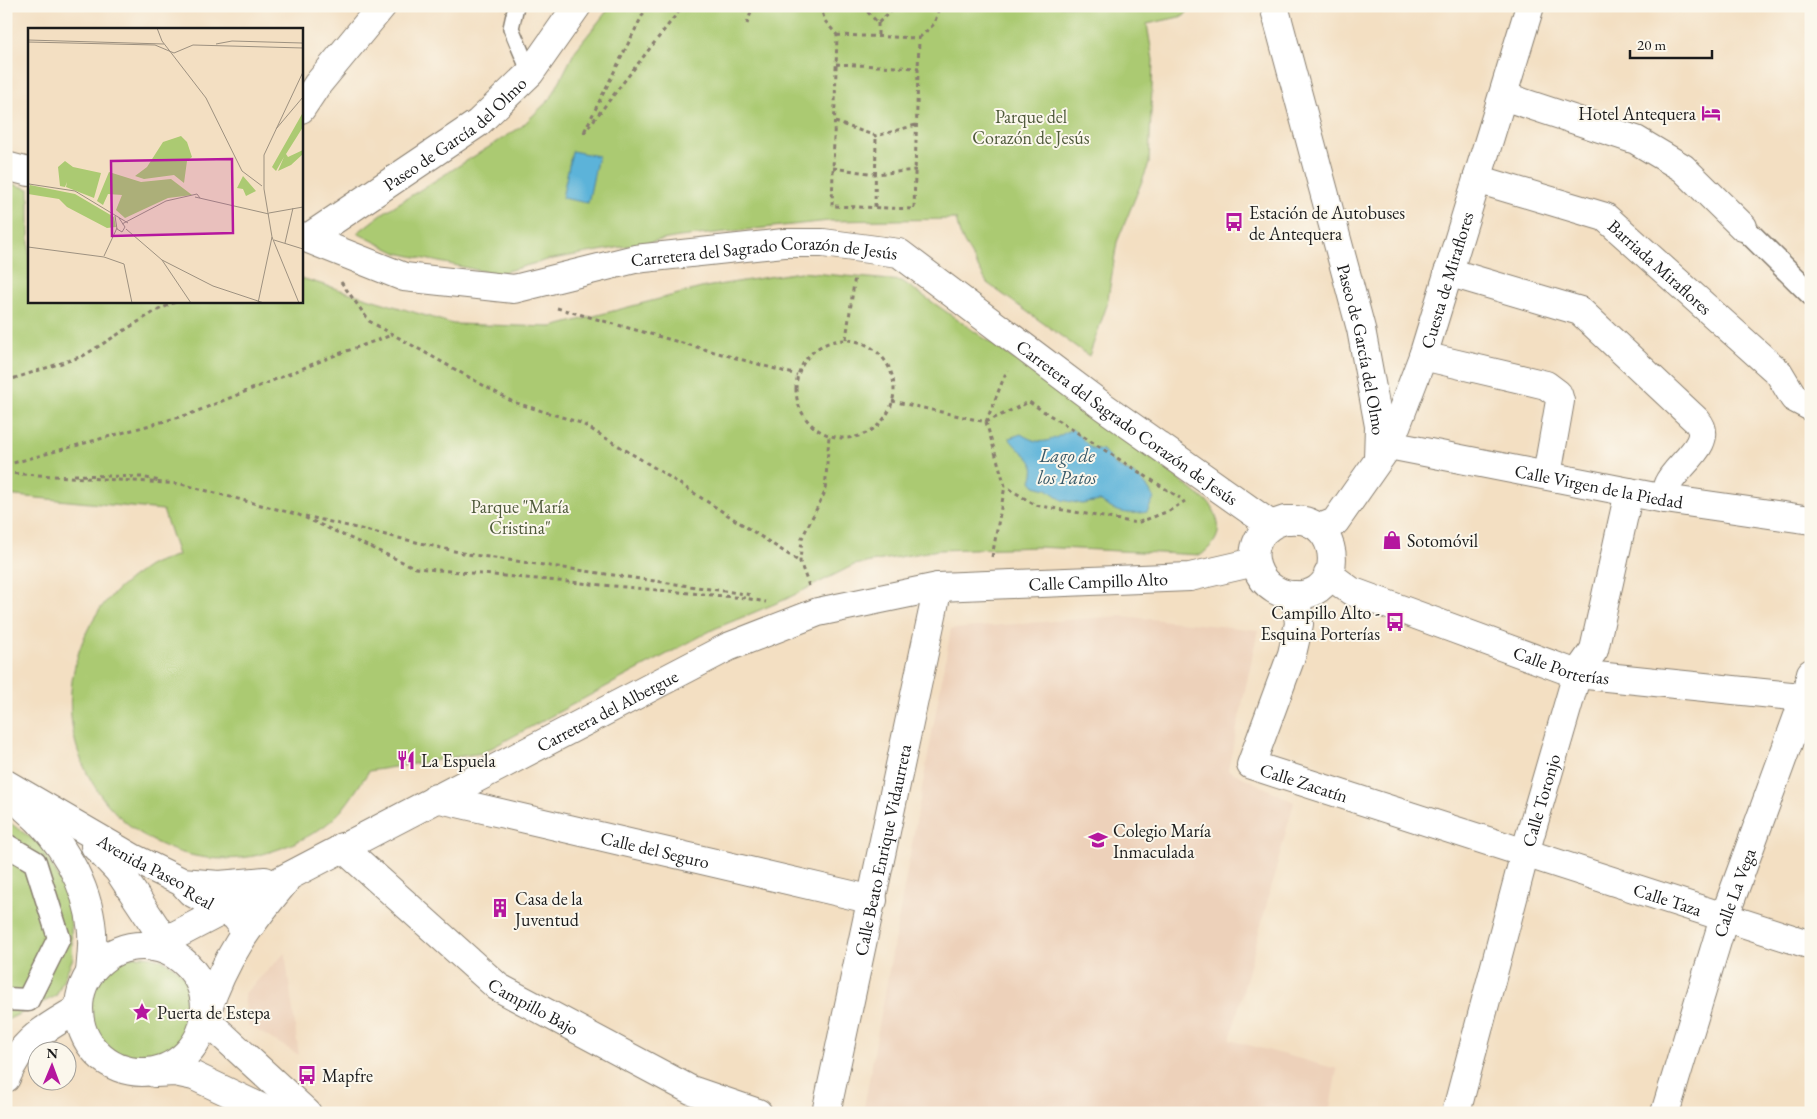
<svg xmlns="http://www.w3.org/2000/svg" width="1817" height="1119" font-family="'EB Garamond',serif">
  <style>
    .built { fill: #edd1ba }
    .green { fill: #abca72; stroke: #647347 }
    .water { fill: #5cb3d9; stroke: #3c687a }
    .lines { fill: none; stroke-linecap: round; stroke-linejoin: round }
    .service-casing { stroke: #887e6f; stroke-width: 18 }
    .pedestrian-casing { stroke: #887e6f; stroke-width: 25 }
    .minor-casing { stroke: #887e6f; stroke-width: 30 }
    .tertiary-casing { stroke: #887e6f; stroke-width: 30 }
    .path { stroke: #887e6f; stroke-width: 3; stroke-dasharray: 4 4; stroke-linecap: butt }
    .service { stroke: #fff; stroke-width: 15 }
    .pedestrian { stroke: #fff; stroke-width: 22 }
    .minor { stroke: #fff; stroke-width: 28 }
    .tertiary { stroke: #fff; stroke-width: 28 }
    .labels { text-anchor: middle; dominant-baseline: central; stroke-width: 4; stroke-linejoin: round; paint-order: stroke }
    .poi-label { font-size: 18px; fill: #1c1c1c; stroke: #fbf7ec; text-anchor: start }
    .park-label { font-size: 18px; fill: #4e593a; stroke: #fbf7ec }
    .street-label { font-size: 18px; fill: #1c1c1c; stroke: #fbf7ec }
    .water-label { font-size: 19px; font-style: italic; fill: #365868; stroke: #fbf7ec }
    .inset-road { fill: none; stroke: #9d9180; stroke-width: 1 }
    .view { fill: #b5179e; fill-opacity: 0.15; stroke: #b5179e; stroke-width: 2.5 }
    .inset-edge { fill: none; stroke: #1c1c1c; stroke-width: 2.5 }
  </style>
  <rect width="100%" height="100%" fill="#fbf7ec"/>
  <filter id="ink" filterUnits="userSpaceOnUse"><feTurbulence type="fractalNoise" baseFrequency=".02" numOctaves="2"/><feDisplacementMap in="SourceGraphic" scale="10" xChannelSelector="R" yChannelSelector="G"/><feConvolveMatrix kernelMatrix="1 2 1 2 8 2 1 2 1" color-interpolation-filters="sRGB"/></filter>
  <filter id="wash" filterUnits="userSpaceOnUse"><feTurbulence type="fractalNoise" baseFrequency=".0096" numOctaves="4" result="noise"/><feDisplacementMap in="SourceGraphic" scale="20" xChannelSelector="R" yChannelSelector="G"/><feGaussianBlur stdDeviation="1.12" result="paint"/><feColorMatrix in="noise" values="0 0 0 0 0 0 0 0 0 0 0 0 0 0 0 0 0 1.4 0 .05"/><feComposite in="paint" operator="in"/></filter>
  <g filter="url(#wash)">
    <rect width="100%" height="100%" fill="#f3dfc2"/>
    <path class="built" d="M1121 616 1258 630 1228 770 1294 802 1230 1040 1337 1069 1329 1113H863L951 629Z
      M285 953 299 1055 248 1025 244 994Z"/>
    <path class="green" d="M611 6H1192L1184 16 1147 24 1153 60 1149 164 1117 242 1107 305 1089 356 987 283 960 235 956 219 829 221 679 237 547 260 496 274 397 253 357 233 383 213 521 127 551 98 575 51Z
      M6 182 29 189V301H301V278L453 324 552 327 705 287 800 272 902 281 1126 437 1211 505C1223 528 1221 539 1201 555L1038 547 938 550 854 565 784 600 714 629 482 753 369 771C360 784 351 799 341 811 323 831 297 843 273 851 153 890 42 778 77 658 83 636 95 612 111 596 121 586 135 575 147 567 156 561 168 559 178 555L163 510 6 495Z
      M6 820 42 846 69 898 73 958 56 996 7 1020Z
      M89 1009a53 53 0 1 1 106 0a53 53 0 1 1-106 0Z"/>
    <path class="water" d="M572 151 598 156 588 203 562 198Z
      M1072 429 1091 448 1103 450 1116 466 1132 473 1146 485 1154 498 1147 512C1129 515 1115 513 1100 501L1082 504 1062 500 1047 489 1035 486 1031 481C1040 457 1022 457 1009 438L1021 434C1043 448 1051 440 1072 429Z"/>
  </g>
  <g filter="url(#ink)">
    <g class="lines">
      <g class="service-casing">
        <path id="service" d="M516 6 511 28 530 73"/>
      </g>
      <g class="pedestrian-casing">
        <path id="pedestrian" d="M1743 227 1811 294
          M6 845 35 862 59 938 28 1000 6 999"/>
      </g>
      <g class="minor-casing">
        <g id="minor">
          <path id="s1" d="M1274 6 1361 329 1379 426 1378 459"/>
          <path d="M1503 96 1636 140 1683 168 1743 227"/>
          <path d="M301 109 317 85 382 6"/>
          <path d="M6 166 29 172"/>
          <path id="s2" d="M1477 179 1605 217 1779 373 1794 398 1811 407"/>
          <path id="s3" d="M301 236 404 277 514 289 635 259 784 243H823L899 253 1104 407 1271 525"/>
          <path id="s4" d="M309 237 478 123 530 73 577 6"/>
          <path d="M1448 272 1580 311 1697 421C1716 443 1676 465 1668 484 1666 488 1666 494 1665 499"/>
          <path d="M1423 356 1546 385 1558 394 1560 401 1547 475"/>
          <path id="s5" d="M1389 445 1665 499 1811 520"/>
          <path id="s6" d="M1320 528 1335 522 1389 445 1423 356 1530 6"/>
          <path id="s7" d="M1296 595 1299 624 1292 654 1251 765 1811 945"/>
          <path id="s8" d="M436 798 873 900"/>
          <path id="s9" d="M342 847 498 987 691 1090 758 1113"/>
          <path id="s10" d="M826 1113 938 587"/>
          <path id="s11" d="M1456 1113 1525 853 1577 674 1594 650 1629 492"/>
          <path id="s12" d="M1665 1113 1724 918 1805 697 1811 673"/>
        </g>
      </g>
      <g class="tertiary-casing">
        <g id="tertiary">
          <path d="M1285 520C1293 520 1301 519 1308 522 1339 533 1341 585 1307 594 1257 606 1230 535 1285 520Z"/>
          <path id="s13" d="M1328 574 1351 591 1577 674 1811 698"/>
          <path id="s14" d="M6 784 133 858 182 882 191 892 235 916 241 924 243 935"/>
          <path d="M25 808C60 837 88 884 92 931 93 945 91 959 90 973"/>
          <path d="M95 846 118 870 173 953"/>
          <path d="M182 882 219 885 265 881"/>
          <circle cx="142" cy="1009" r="63"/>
          <path id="s15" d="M153 947 728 647 818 612 938 587 1190 577 1255 562"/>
          <path d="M207 1011C225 958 248 926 284 883"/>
          <path d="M206 1020 307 1113"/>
          <path d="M155 1073 175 1072 194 1076 272 1113"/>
          <path d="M6 1078C22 1039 45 1029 78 1009"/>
        </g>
      </g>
      <path class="path" d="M647 6 583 134 683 6
        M820 6 825 21 837 35
        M862 6 878 23 896 6
        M878 23V36
        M747 24 753 6
        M837 35 919 38 914 209 832 206Z
        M919 38 934 24 940 6
        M836 64 919 68
        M835 122 876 136 916 125
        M833 168 875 174 916 170
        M875 207 876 136
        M341 282 369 321 513 402 581 423 660 471 800 562
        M557 308 797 375
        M846 339 855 276
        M796 389a49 49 0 1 1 98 0a49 49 0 1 1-98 0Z
        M6 381 83 356 154 312 177 301
        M892 401 986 422 1005 486 1035 505 1137 523 1169 511 1185 501
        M986 422 1029 402 1180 498
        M986 422 1007 370
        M6 465 190 414 338 354 392 335
        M6 473 181 484 299 515 416 568 745 598 766 602
        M74 475 142 477 160 481
        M305 516 467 554 752 595
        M992 557 1005 486
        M809 586 800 562 802 538 825 492 829 436"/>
      <use href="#service" class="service"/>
      <use href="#pedestrian" class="pedestrian"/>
      <use href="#minor" class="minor"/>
      <use href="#tertiary" class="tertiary"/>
    </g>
  </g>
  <defs>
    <g id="hotel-bare" transform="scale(1.5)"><path d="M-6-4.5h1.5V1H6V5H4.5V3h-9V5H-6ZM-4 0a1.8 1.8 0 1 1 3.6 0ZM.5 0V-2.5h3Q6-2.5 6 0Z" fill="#b5179e" stroke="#fbf7ec" stroke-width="2.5" paint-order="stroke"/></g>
    <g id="bus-bare" transform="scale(1.5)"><path d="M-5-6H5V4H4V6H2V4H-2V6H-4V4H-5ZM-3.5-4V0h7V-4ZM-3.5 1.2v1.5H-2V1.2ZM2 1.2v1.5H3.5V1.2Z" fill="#b5179e" stroke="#fbf7ec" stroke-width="2.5" paint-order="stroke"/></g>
    <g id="shop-bare" transform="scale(1.5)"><path d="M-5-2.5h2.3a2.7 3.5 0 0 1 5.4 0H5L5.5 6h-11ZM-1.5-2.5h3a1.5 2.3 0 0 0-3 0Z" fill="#b5179e" stroke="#fbf7ec" stroke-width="2.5" paint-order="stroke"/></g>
    <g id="restaurant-bare" transform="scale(1.5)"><path d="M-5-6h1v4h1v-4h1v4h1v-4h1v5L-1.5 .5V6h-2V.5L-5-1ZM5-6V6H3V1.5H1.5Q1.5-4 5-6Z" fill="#b5179e" stroke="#fbf7ec" stroke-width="2.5" paint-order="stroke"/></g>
    <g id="school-bare" transform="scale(1.5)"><path d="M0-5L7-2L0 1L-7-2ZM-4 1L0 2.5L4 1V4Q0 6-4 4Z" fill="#b5179e" stroke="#fbf7ec" stroke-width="2.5" paint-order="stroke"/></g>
    <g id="building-bare" transform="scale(1.5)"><path d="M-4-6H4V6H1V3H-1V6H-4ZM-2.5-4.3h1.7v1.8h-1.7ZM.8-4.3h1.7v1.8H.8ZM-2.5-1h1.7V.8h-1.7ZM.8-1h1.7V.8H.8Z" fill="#b5179e" stroke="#fbf7ec" stroke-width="2.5" paint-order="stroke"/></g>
    <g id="sight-bare" transform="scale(1.5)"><path d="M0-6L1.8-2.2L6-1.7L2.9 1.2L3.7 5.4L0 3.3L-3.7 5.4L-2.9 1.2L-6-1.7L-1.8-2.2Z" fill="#b5179e" stroke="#fbf7ec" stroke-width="2.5" paint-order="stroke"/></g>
  </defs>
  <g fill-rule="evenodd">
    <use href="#hotel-bare" x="1711" y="113"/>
    <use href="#bus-bare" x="1234" y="222"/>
    <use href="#shop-bare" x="1392" y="540"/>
    <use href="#bus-bare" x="1395" y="622"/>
    <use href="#restaurant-bare" x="406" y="760"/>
    <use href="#school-bare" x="1098" y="840"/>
    <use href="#building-bare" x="500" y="908"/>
    <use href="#sight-bare" x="142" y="1012"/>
    <use href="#bus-bare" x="307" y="1075"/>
  </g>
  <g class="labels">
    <g class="poi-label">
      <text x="1696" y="113" text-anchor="end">Hotel Antequera</text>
      <text x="1249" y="212">Estación de Autobuses<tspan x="1249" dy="21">de Antequera</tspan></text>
      <text x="1407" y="540">Sotomóvil</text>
      <text x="1380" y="612" text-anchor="end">Campillo Alto -<tspan x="1380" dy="21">Esquina Porterías</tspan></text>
      <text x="421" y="760">La Espuela</text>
      <text x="1113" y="830">Colegio María<tspan x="1113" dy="21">Inmaculada</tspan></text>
      <text x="515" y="898">Casa de la<tspan x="515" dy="21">Juventud</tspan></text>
      <text x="157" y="1012">Puerta de Estepa</text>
      <text x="322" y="1075">Mapfre</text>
    </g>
    <g class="park-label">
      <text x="1031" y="116">Parque del<tspan x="1031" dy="21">Corazón de Jesús</tspan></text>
      <text x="520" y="506">Parque "María<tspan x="520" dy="21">Cristina"</tspan></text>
    </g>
    <g class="street-label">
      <text stroke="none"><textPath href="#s4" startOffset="179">Paseo de García del Olmo</textPath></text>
      <text stroke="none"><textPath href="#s3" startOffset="476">Carretera del Sagrado Corazón de Jesús</textPath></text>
      <text stroke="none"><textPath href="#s2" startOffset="208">Barriada Miraflores</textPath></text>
      <text stroke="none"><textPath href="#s6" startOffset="285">Cuesta de Miraflores</textPath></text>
      <text stroke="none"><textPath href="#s1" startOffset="355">Paseo de García del Olmo</textPath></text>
      <text stroke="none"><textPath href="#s3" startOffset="896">Carretera del Sagrado Corazón de Jesús</textPath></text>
      <text stroke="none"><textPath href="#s5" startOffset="214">Calle Virgen de la Piedad</textPath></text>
      <text stroke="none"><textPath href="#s15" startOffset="1028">Calle Campillo Alto</textPath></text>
      <text stroke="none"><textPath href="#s13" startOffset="252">Calle Porterías</textPath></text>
      <text stroke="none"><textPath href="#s15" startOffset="512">Carretera del Albergue</textPath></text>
      <text stroke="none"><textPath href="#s7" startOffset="234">Calle Zacatín</textPath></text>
      <text stroke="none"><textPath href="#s11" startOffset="324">Calle Toronjo</textPath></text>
      <text stroke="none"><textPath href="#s8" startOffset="225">Calle del Seguro</textPath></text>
      <text stroke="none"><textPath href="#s10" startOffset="269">Calle Beato Enrique Vidaurreta</textPath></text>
      <text stroke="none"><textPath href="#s14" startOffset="174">Avenida Paseo Real</textPath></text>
      <text stroke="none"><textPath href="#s12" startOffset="231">Calle La Vega</textPath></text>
      <text stroke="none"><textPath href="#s7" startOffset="616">Calle Taza</textPath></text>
      <text stroke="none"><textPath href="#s9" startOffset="250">Campillo Bajo</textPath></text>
    </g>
    <g class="water-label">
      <text x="1067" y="455">Lago de<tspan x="1067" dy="22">los Patos</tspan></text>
    </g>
  </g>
  <g transform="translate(28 28)">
    <rect width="275" height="275" fill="#f3dfc2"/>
    <path d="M274 86 275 99 258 126 260 129 275 122V126L263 137 250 143 256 129 248 143 244 139ZM153 108 159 114 164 129 159 133 156 155 146 147 116 151 107 148 119 139 135 114ZM37 133 45 139 73 145 66 170 38 159 39 154 37 159 32 158 30 139ZM81 144 113 154 143 151 164 167 140 170 97 190 88 182 94 167 80 166 75 177 69 173ZM215 148 228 163 218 168 215 161 209 160ZM2 157 47 166 86 189 88 199 79 200 39 179 31 171 0 166Z" fill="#abca72"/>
    <path class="inset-road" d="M129 0 134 13 178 70 214 143 234 158M0 12 136 16M0 14 127 17M188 16 204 13 274 15M127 17 146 25 165 17 275 20M248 101 275 69M1 156 47 163 100 195M167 169 241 186M241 185 275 179M87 188 89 201 94 204 97 199 91 190M94 196 138 173 169 166 172 170M98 201 134 232 163 275M244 209 271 275M246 212 275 221M257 215 265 180M0 219 76 229 96 236 104 275M76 228 89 200M134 232 185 258 236 275M230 275 244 209 236 161V127L275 44"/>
    <path class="view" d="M204 131 205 205 84 208 83 133Z"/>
    <rect width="275" height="275" class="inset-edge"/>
  </g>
  <rect width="1817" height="1119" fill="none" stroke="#fbf7ec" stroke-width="25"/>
  <g transform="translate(52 1066) rotate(1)"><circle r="24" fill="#fbf7ec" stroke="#a29f99"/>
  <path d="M0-4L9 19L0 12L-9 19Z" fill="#b5179e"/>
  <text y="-8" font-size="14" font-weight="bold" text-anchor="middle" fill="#1c1c1c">N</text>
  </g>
  <path d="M1630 50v8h82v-8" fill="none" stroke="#1c1c1c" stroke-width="2.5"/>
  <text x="1637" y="50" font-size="15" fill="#1c1c1c" stroke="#fbf7ec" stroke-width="4" paint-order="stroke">20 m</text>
</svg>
